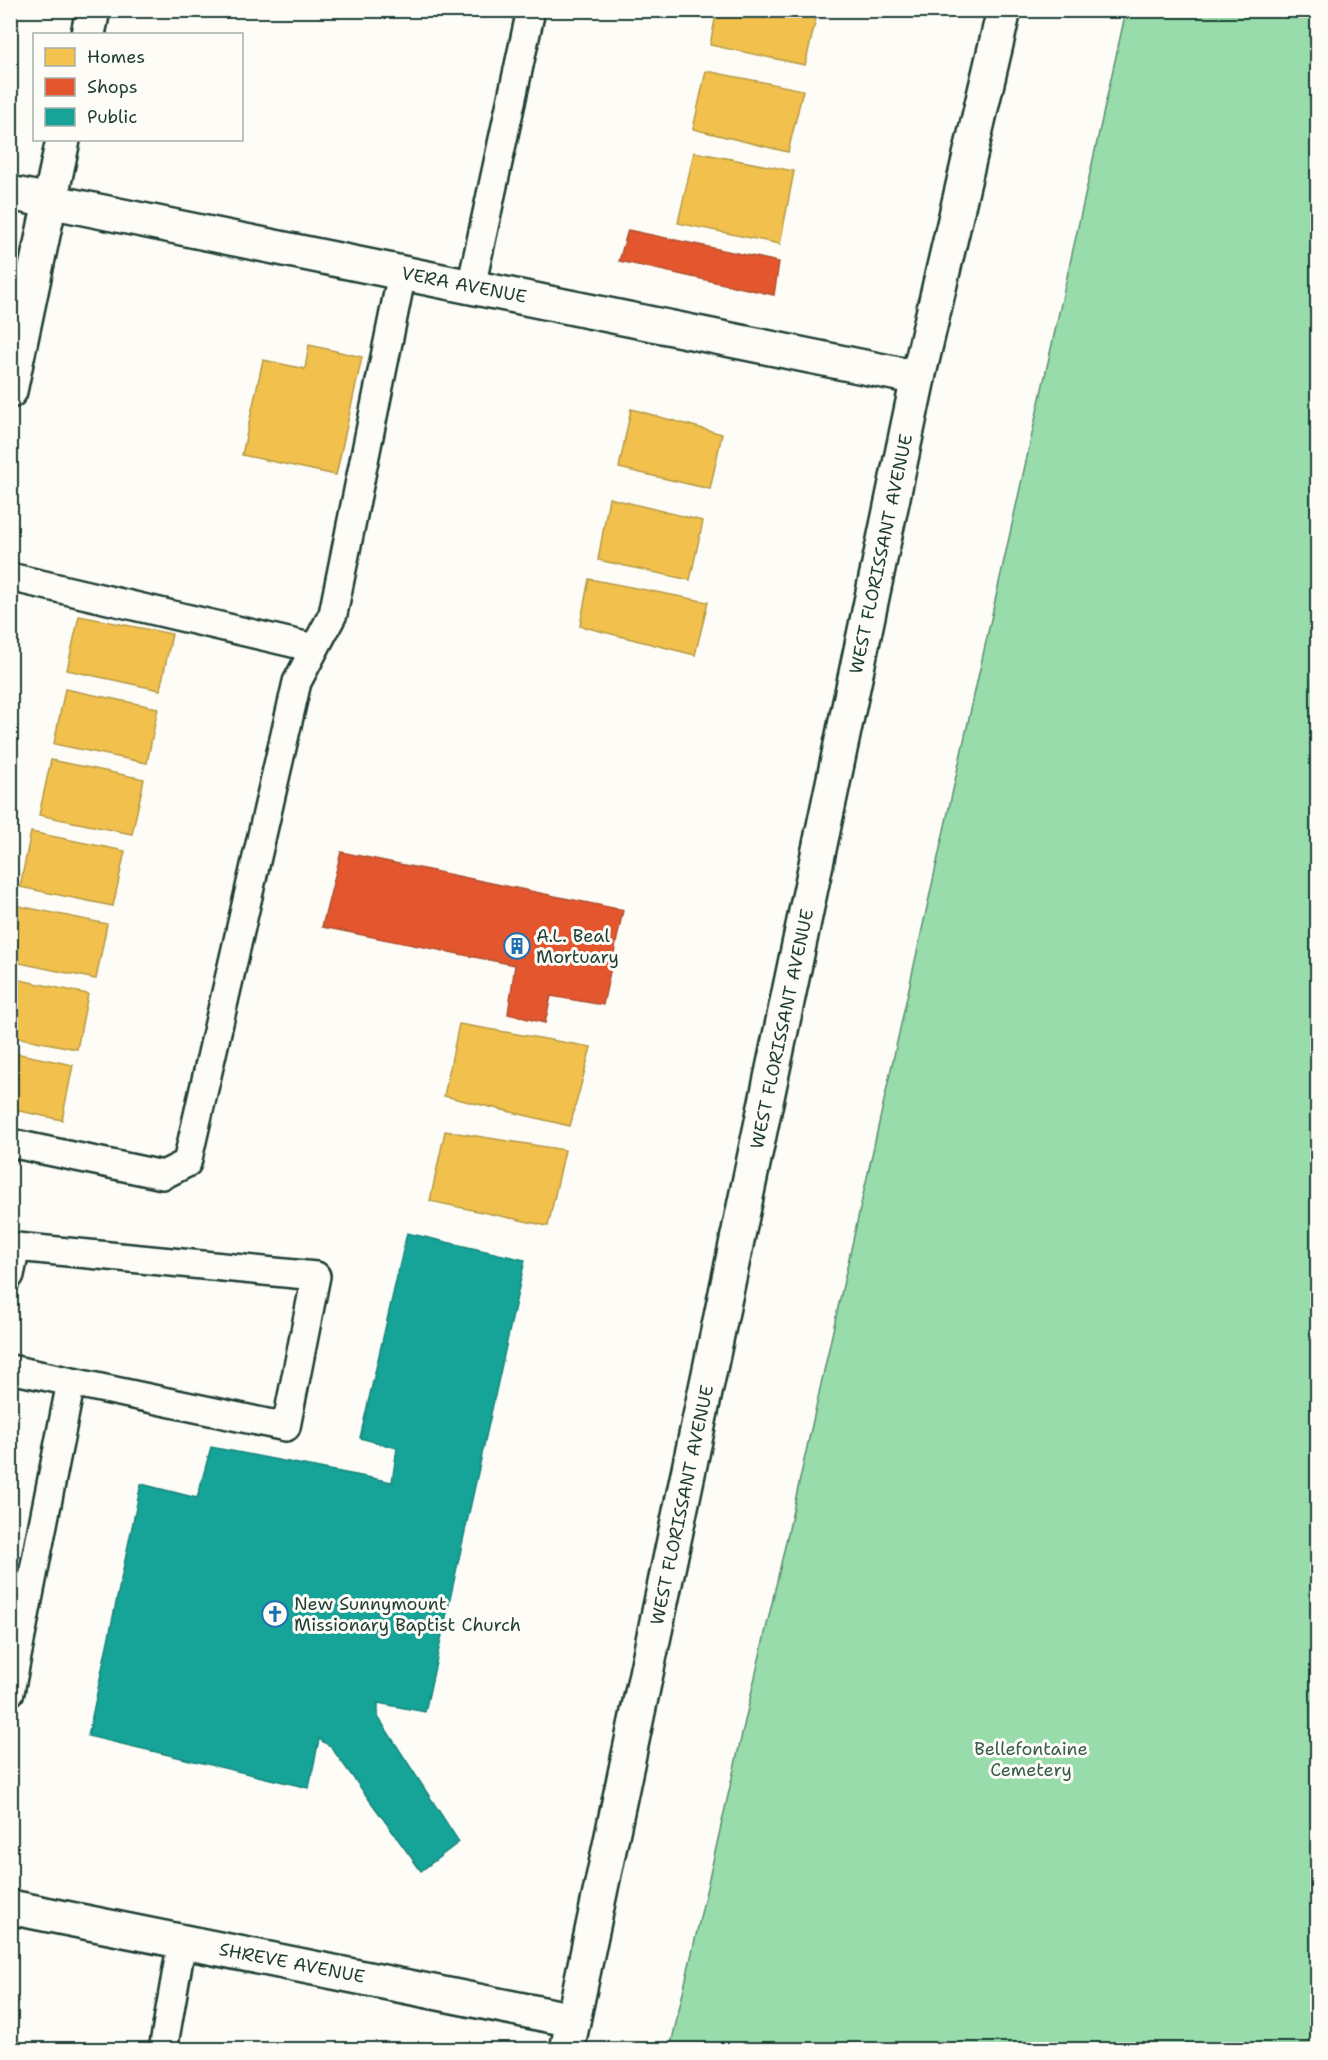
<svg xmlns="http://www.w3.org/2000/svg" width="1328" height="2060" font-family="'Shantell Sans',sans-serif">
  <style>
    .green { fill: #97dcaa; stroke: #5b8c6f; stroke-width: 1.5 }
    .homes { fill: #f2c14e; stroke: #b39946; stroke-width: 1.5 }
    .shops { fill: #e4572e; stroke: #a94f30; stroke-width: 1.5 }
    .public { fill: #17a398; stroke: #19847a; stroke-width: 1.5 }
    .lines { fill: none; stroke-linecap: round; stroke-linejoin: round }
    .service-casing { stroke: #1f3d34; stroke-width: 32 }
    .minor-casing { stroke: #1f3d34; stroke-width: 38 }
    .tertiary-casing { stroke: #1f3d34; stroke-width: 38 }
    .secondary-casing { stroke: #1f3d34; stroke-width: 38 }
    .service { stroke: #fdfcf7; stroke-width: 27 }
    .minor { stroke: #fdfcf7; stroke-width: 33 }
    .tertiary { stroke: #fdfcf7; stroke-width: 33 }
    .secondary { stroke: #fdfcf7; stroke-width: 33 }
    .labels { text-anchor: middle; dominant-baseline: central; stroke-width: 6; stroke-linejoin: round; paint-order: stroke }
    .street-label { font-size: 18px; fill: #1f3d34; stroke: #fdfcf7 }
    .poi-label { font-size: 18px; fill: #1f3d34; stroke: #fdfcf7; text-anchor: start }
    .park-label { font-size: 18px; fill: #375d4c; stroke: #fdfcf7 }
  </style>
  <rect width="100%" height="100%" fill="#fdfcf7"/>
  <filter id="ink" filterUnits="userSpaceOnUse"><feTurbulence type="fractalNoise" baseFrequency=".0167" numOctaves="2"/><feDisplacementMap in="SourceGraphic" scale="12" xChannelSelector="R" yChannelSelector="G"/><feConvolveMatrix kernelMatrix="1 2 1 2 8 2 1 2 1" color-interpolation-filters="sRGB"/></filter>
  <g filter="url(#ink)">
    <path class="green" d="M1126 11H1317V2049H670L788 1533Z"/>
    <path class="homes" d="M717 10H818L805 65 710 45Z
      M706 71 803 90 788 152 693 129Z
      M694 152 794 171 780 244 678 223Z
      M309 345 362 357 336 475 242 455 263 360 305 369Z
      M631 409 722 434 710 489 619 468Z
      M609 498 703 521 690 580 598 560Z
      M589 579 708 602 695 655 580 626Z
      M79 616 172 634 160 690 67 670Z
      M65 689 158 708 147 763 54 744Z
      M51 760 144 779 132 834 39 815Z
      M31 832 125 851 113 906 20 887Z
      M14 905 107 924 96 979 10 961V921Z
      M10 978 88 994 77 1049 10 1036Z
      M459 1024 591 1047 570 1126 444 1096Z
      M10 1052 73 1065 62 1120 10 1109Z
      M445 1131 565 1150 548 1226 430 1201Z"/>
    <path class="shops" d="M628 230 779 262 774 295 619 261Z
      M341 852 623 910 603 1005 551 996 545 1023 508 1014 515 965 322 927Z"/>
    <path class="public" d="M407 1233 525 1260 425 1712 378 1703V1717L459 1842 421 1871 331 1747 319 1739 309 1788 88 1736 141 1484 197 1498 211 1447 392 1482 397 1448 360 1438Z"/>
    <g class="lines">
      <g class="service-casing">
        <path id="service" d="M471 287 531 10
          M10 577 314 648
          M10 1143 163 1175 187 1163 297 682 333 614 402 273
          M10 1275 16 1247 316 1276 286 1427 10 1369
          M10 1692 71 1382
          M163 2050 182 1941"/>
      </g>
      <g class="minor-casing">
        <path id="minor" d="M88 34 93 10
          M10 193 918 378
          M10 391 63 140"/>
      </g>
      <g class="tertiary-casing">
        <path id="tertiary" d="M10 1907 573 2020"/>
      </g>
      <g class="secondary-casing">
        <path id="secondary" d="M567 2050 918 378 1004 10"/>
      </g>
      <use href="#service" class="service"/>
      <use href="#minor" class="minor"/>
      <use href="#tertiary" class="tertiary"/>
      <use href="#secondary" class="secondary"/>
    </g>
  </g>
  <defs>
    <g id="building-ring" transform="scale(1.35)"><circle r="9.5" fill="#fdfcf7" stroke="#1f6fb2" stroke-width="1.5"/><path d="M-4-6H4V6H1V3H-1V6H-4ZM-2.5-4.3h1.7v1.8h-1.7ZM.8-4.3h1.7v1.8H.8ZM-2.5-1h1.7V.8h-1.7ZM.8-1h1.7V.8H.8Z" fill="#1f6fb2"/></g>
    <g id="church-ring" transform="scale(1.35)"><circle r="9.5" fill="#fdfcf7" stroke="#1f6fb2" stroke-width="1.5"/><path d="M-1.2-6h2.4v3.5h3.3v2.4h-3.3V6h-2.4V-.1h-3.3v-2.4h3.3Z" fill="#1f6fb2"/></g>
  </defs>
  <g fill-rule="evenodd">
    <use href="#building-ring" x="517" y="946"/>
    <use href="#church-ring" x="275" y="1614"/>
  </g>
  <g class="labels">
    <g class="street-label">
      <text transform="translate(464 285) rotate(11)">VERA AVENUE</text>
      <text transform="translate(881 554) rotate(-78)">WEST FLORISSANT AVENUE</text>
      <text transform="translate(782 1029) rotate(-78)">WEST FLORISSANT AVENUE</text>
      <text transform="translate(682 1505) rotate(-78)">WEST FLORISSANT AVENUE</text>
      <text transform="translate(292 1963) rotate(11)">SHREVE AVENUE</text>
    </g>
    <g class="poi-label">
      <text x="536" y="936">A.L. Beal<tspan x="536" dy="21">Mortuary</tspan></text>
      <text x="294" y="1604">New Sunnymount<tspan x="294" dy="21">Missionary Baptist Church</tspan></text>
    </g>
    <g class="park-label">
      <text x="1031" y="1749">Bellefontaine<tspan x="1031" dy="21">Cemetery</tspan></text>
    </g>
  </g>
  <rect width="1328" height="2060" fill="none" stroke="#fdfcf7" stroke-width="36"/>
  <rect x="18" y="18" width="1292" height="2024" fill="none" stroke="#1f3d34" stroke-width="2" filter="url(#ink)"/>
  <rect x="33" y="33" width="210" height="108" fill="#fdfcf7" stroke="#a4b0a9" stroke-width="1.5"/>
  <rect x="45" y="48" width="30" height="18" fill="#f2c14e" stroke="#a4b0a9" stroke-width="1.5"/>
  <text x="87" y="63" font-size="18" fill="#1f3d34">Homes</text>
  <rect x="45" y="78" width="30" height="18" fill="#e4572e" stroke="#a4b0a9" stroke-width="1.5"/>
  <text x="87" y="93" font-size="18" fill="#1f3d34">Shops</text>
  <rect x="45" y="108" width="30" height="18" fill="#17a398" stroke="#a4b0a9" stroke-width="1.5"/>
  <text x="87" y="123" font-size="18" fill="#1f3d34">Public</text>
</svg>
